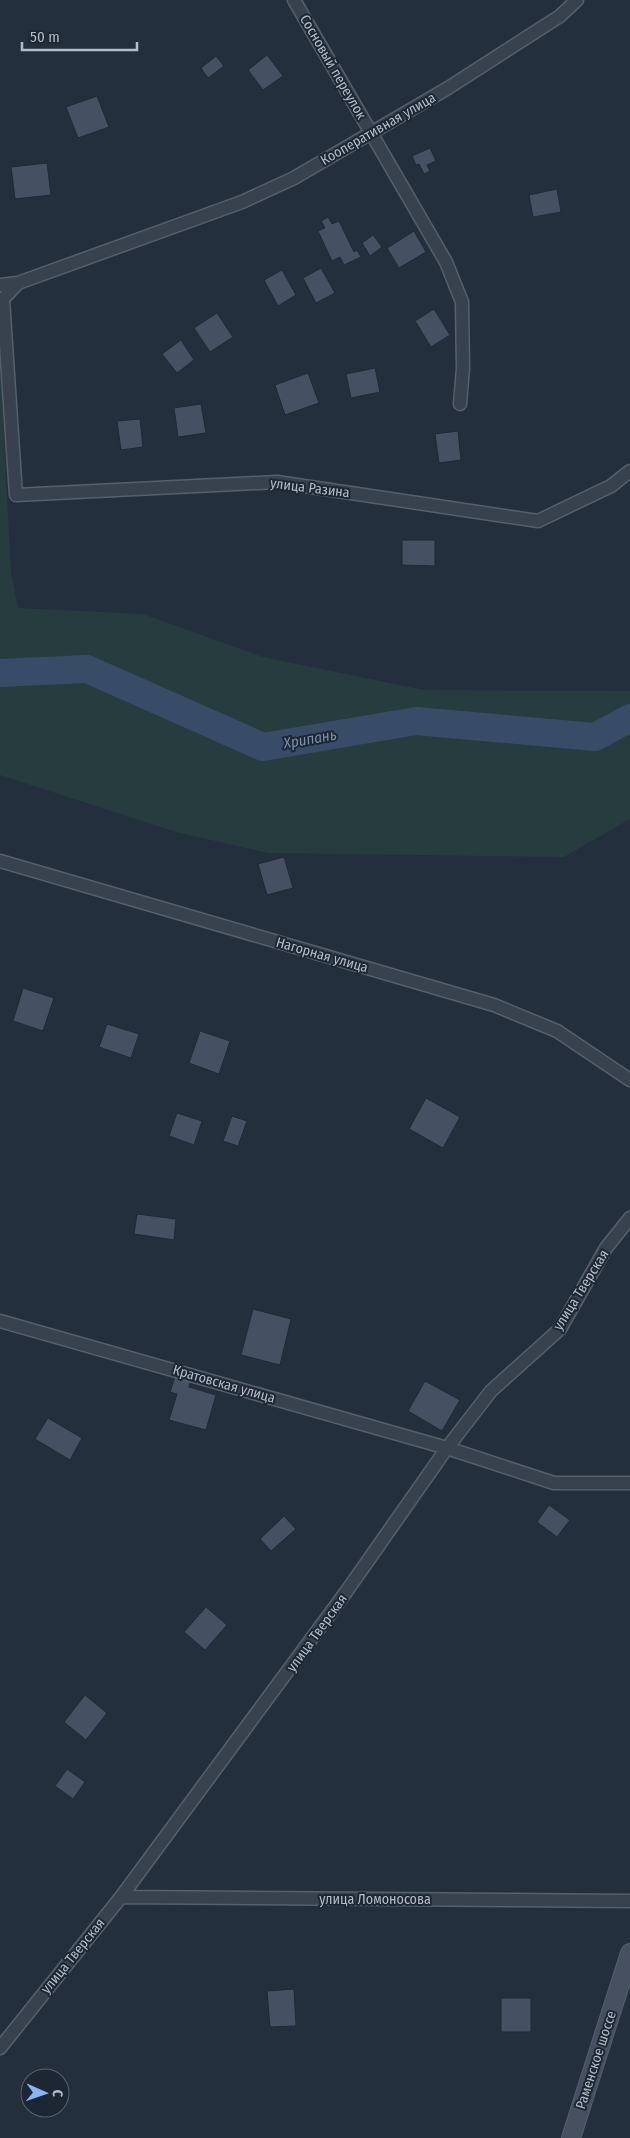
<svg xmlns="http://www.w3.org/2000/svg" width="630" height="2138" font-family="'Fira Sans Condensed',sans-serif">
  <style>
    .green { fill: #263c3f }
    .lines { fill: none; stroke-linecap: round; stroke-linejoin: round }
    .river { stroke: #394c67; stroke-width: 28 }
    .building { fill: #455162; stroke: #1f2835 }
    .street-casing { stroke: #565f6c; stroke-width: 15 }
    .secondary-casing { stroke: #565f6c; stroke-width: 20 }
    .street { stroke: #38414e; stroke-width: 12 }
    .secondary { stroke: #465061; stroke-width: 18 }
    .labels { text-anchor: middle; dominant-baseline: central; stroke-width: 4; stroke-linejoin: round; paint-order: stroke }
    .street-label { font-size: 14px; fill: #b4bcc9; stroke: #1d2633 }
    .water-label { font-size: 15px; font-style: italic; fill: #7c92b1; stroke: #1d2633 }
  </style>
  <rect width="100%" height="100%" fill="#242f3e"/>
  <path class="green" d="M0 357 11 572 18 608 143 614 263 657 424 690 630 691V819L564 857 268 853 176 832 0 775Z"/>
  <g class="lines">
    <path class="river" d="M0 673 87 669 263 747 416 721 595 737 630 718"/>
  </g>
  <path class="building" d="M267 55 283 76 263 90 248 70Z
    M216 56 224 66 208 78 201 68Z
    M97 96 109 127 78 138 66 107Z
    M430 148 436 161 427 165 430 171 424 174 419 164 416 165 412 156Z
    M47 163 51 195 15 199 11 167Z
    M557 189 561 212 533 217 529 195Z
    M328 217 332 224 339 221 354 252 357 250 361 257 344 265 340 257 332 261 318 231 325 228 321 221Z
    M414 231 426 252 399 268 387 248Z
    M373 235 382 247 370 256 362 243Z
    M321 268 335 293 316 303 303 278Z
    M282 270 296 295 278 306 264 280Z
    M434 309 450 335 431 347 415 321Z
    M217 313 233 337 210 352 194 328Z
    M181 340 194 360 177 373 162 354Z
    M375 368 380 392 351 398 346 374Z
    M308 373 319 403 285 415 275 385Z
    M201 404 206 433 178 437 174 408Z
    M140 419 143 447 121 450 117 421Z
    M458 431 461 460 439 463 435 434Z
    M402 540H435V566L402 565Z
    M284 857 293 888 267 895 258 864Z
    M23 988 54 998 43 1031 13 1021Z
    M107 1024 139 1034 131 1058 99 1047Z
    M200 1031 230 1041 219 1074 189 1063Z
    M426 1098 460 1117 443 1148 409 1129Z
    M177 1113 202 1121 194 1145 169 1136Z
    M232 1116 247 1121 238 1146 223 1141Z
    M137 1214 176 1219 174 1240 134 1234Z
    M253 1309 291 1319 280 1365 241 1355Z
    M176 1374 191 1379 189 1387 216 1395 206 1430 169 1420 177 1394 170 1392Z
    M425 1381 460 1400 442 1431 408 1411Z
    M48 1418 82 1438 70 1460 35 1439Z
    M549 1505 570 1520 557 1537 537 1522Z
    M284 1516 296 1529 271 1551 260 1539Z
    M206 1607 227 1625 205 1650 184 1632Z
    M85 1695 107 1713 86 1740 64 1722Z
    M67 1769 85 1782 73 1799 55 1786Z
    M294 1989 296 2026 270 2027 267 1991Z
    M501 1998H531V2032H501Z"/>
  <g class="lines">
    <g class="street-casing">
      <path id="street" d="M294 0 446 262 462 302 463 368 460 404
        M577 0 560 16 448 88 294 178 242 202 18 283 3 299 16 495 277 482 538 521 611 486 630 471
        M0 285 18 283
        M0 861 494 1005 557 1031 630 1080
        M0 1321 447 1448 554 1483H630
        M121 1897 630 1901
        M0 2048 121 1897 346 1592 447 1448 491 1391 560 1329 606 1248 630 1218"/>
    </g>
    <g class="secondary-casing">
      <path id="secondary" d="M571 2138 630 1953"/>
    </g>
    <use href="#street" class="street"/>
    <use href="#secondary" class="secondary"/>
  </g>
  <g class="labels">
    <g class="street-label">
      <text transform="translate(333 67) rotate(60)">Сосновый переулок</text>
      <text transform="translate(378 129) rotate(-30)">Кооперативная улица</text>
      <text transform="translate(310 488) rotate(7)">улица Разина</text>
      <text transform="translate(322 955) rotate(16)">Нагорная улица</text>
      <text transform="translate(581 1290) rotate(-58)">улица Тверская</text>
      <text transform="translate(224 1384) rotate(16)">Кратовская улица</text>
      <text transform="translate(317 1633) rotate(-54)">улица Тверская</text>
      <text x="375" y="1899">улица Ломоносова</text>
      <text transform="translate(73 1956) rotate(-51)">улица Тверская</text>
      <text transform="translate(596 2060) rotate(-72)">Раменское шоссе</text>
    </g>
    <g class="water-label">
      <text transform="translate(310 739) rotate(-10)">Хрипань</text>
    </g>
  </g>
  <g transform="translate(45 2093) rotate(92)"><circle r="24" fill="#1d2633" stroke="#59626f"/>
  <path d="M0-4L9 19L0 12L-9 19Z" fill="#8ab4f8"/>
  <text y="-8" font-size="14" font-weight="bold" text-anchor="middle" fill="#b4bcc9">С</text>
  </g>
  <path d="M22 42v8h115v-8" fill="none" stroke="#b4bcc9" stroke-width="2.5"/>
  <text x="30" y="42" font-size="15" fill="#b4bcc9" stroke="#1d2633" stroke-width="4" paint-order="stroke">50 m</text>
</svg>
